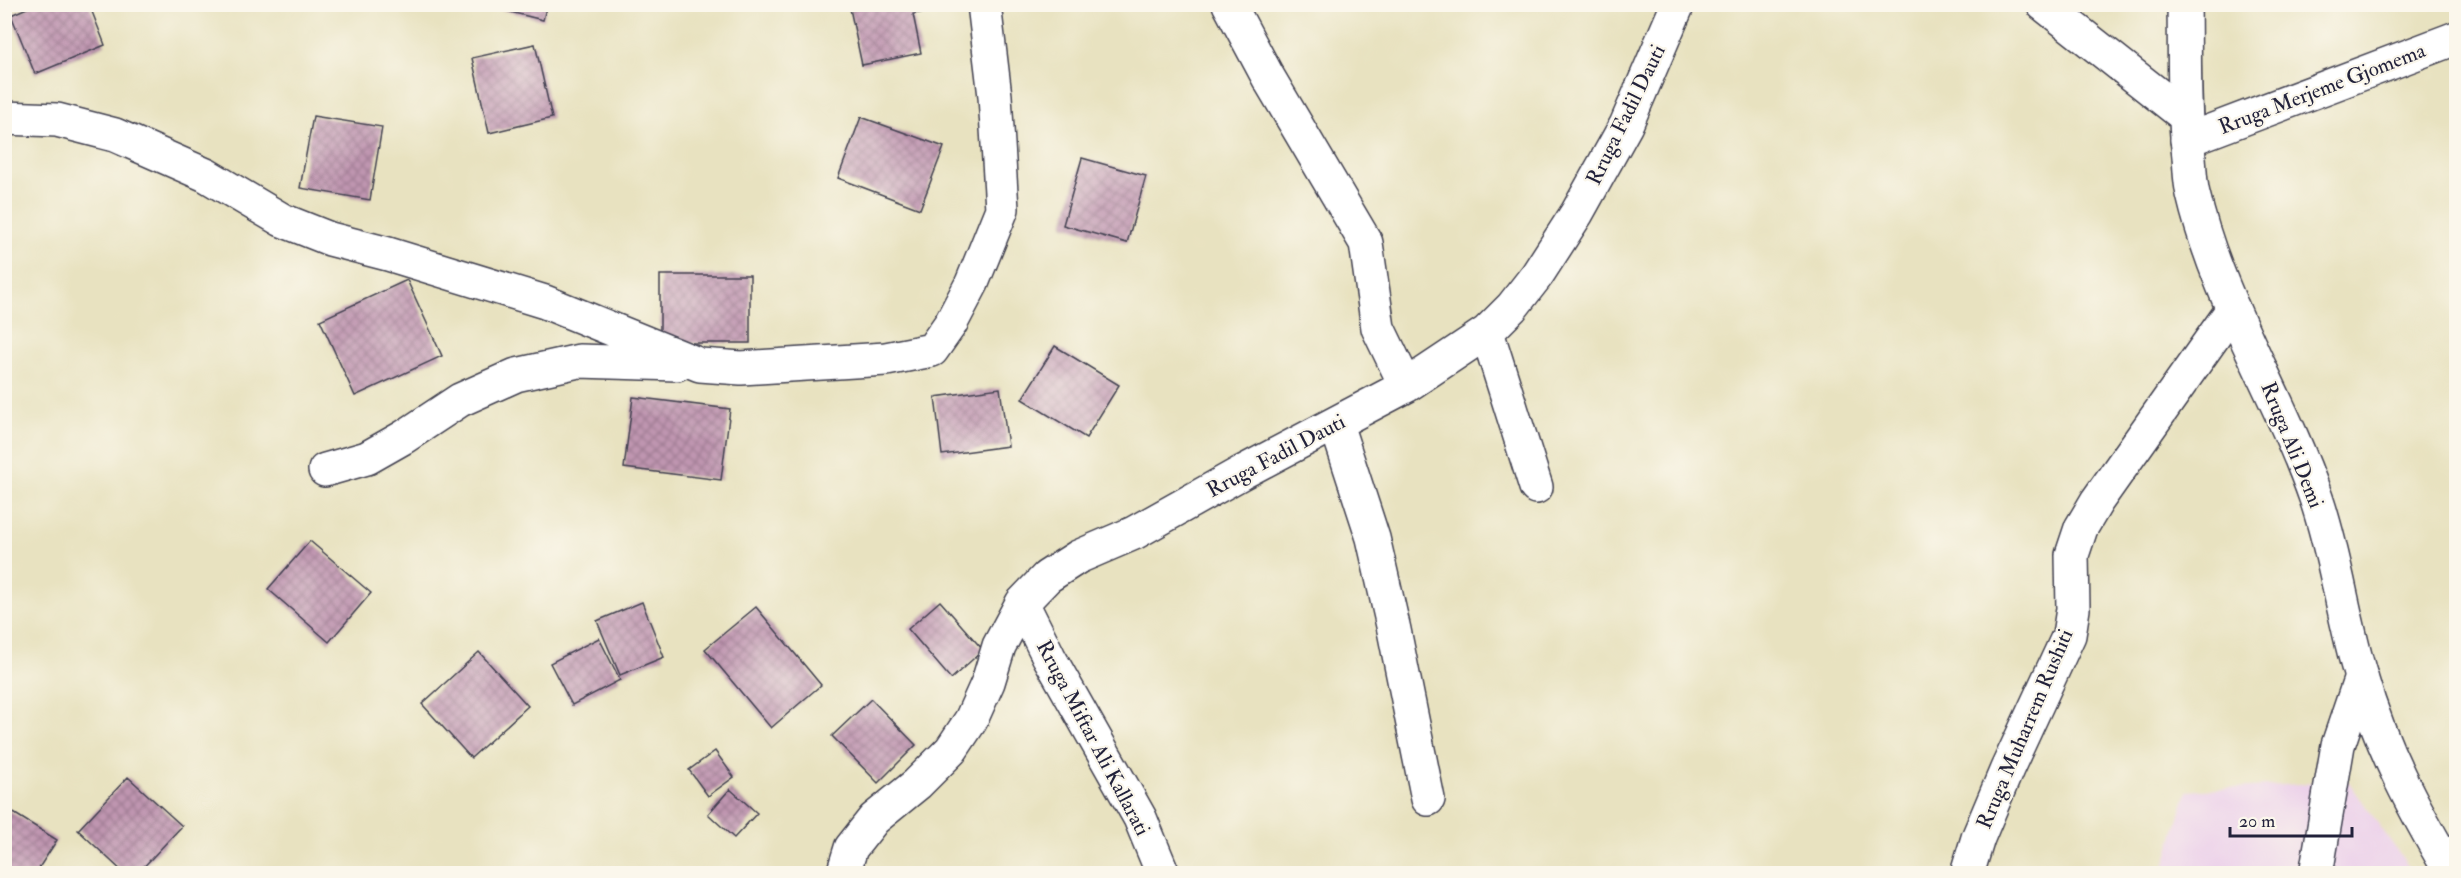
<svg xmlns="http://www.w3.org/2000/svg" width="2461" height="878" font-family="'IM FELL Double Pica',serif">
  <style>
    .built { fill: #ecd1ea }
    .building { fill: url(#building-cross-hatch) }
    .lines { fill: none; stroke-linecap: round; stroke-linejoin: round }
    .minor-casing { stroke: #403f4f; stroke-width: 36 }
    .major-casing { stroke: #403f4f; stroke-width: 36 }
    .minor { stroke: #fff; stroke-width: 33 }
    .major { stroke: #fff; stroke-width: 33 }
    .labels { text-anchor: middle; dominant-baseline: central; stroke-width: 4.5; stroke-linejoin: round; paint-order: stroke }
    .street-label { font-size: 21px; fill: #22223b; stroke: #fbf7ec }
  </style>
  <defs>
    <pattern id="building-cross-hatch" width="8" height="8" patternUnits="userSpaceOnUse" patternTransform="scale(1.5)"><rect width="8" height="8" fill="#c096b1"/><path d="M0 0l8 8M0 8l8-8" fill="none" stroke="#9c7a91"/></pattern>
  </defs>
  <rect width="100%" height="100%" fill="#fbf7ec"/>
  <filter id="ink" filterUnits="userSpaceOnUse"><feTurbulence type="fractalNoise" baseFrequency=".0167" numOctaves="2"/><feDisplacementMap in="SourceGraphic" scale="12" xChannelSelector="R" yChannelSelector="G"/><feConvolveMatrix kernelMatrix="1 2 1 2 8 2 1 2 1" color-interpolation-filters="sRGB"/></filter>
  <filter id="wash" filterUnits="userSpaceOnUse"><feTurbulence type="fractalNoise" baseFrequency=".008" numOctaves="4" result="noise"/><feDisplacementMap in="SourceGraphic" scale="24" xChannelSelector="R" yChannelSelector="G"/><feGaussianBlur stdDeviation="1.35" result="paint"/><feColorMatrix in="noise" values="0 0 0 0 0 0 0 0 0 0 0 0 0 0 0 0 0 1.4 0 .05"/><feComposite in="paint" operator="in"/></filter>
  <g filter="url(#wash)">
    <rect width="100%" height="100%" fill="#e8e2c0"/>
    <path class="built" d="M2348 781 2413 873 2162 874 2187 791Z"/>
    <g id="blocks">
      <path class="building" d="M36 4H89L105 45 35 74 11 15Z
        M478 4H547L543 20Z
        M849 4H923L925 12 913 14 921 53 862 65Z
        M535 44 552 118 489 133 472 58Z
        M313 116 382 127 370 200 300 188Z
        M861 117 944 147 920 209 838 178Z
        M1082 158 1146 176 1127 243 1063 225Z
        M660 275H750V343H660Z
        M407 280 442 356 355 396 320 320Z
        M1055 346 1119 385 1086 438 1022 399Z
        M1000 388 1008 446 942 455 935 397Z
        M633 397 730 409 721 480 624 468Z
        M310 541 371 593 329 642 268 589Z
        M940 601 983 650 951 679 908 629Z
        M642 602 664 657 620 675 597 621Z
        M756 607 821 685 771 728 705 649Z
        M599 638 620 680 572 705 550 663Z
        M479 652 528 706 471 758 422 704Z
        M871 699 916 745 878 783 832 736Z
        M715 751 734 777 708 796 689 770Z
        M128 777 182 826 137 874H125L78 830Z
        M730 789 757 813 734 838 708 814Z
        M4 807 57 840 35 874H4Z"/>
    </g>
  </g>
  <g filter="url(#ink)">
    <use href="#blocks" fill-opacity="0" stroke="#403f4f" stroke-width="1.5"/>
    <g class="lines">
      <g class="minor-casing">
        <path id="minor" d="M1229 4 1268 77 1366 243 1378 328 1406 386
          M2043 4 2185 116
          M4 118 57 120 115 135 206 175 282 220 330 239 388 254 545 302 700 365 741 368 886 359 932 350 951 323 972 283 1002 209 995 96 984 4
          M2187 140 2456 38
          M1487 332 1536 487
          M1336 424 1373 538 1394 630 1428 799
          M325 470 367 458 404 437 460 400 516 375 579 361 677 364
          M1022 603 1049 657 1140 818 1163 874
          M843 874 851 848 874 819 917 784 951 750 971 720 988 682 999 646 1022 603 1047 577 1078 557 1134 533 1241 473 1406 386 1487 332 1512 307 1537 275 1577 213 1626 125 1678 4
          M1967 874 1978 838 2007 769 2069 635 2073 609 2072 555 2081 528 2097 501 2233 309
          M2316 874 2338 745 2361 677"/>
      </g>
      <g class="major-casing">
        <path id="major" d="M2184 4C2185 55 2183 106 2189 157 2190 169 2190 182 2193 194 2218 301 2280 395 2316 498 2336 556 2343 618 2361 677 2382 750 2414 809 2452 874"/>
      </g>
      <use href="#minor" class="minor"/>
      <use href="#major" class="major"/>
    </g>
  </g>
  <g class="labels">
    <g class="street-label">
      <text transform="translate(2322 89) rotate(-21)">Rruga Merjeme Gjomema</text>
      <text transform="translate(1626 115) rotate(-64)">Rruga Fadil Dauti</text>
      <text transform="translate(2292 445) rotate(68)">Rruga Ali Demi</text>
      <text transform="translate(1276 456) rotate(-28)">Rruga Fadil Dauti</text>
      <text transform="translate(2025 729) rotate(-67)">Rruga Muharrem Rushiti</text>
      <text transform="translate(1093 738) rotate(62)">Rruga Miftar Ali Kallarati</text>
    </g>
  </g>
  <rect width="2461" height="878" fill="none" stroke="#fbf7ec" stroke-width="24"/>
  <path d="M2230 827v9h122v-9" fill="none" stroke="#22223b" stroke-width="3"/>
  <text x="2239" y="827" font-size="18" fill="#22223b" stroke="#fbf7ec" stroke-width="4.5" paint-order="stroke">20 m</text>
</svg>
